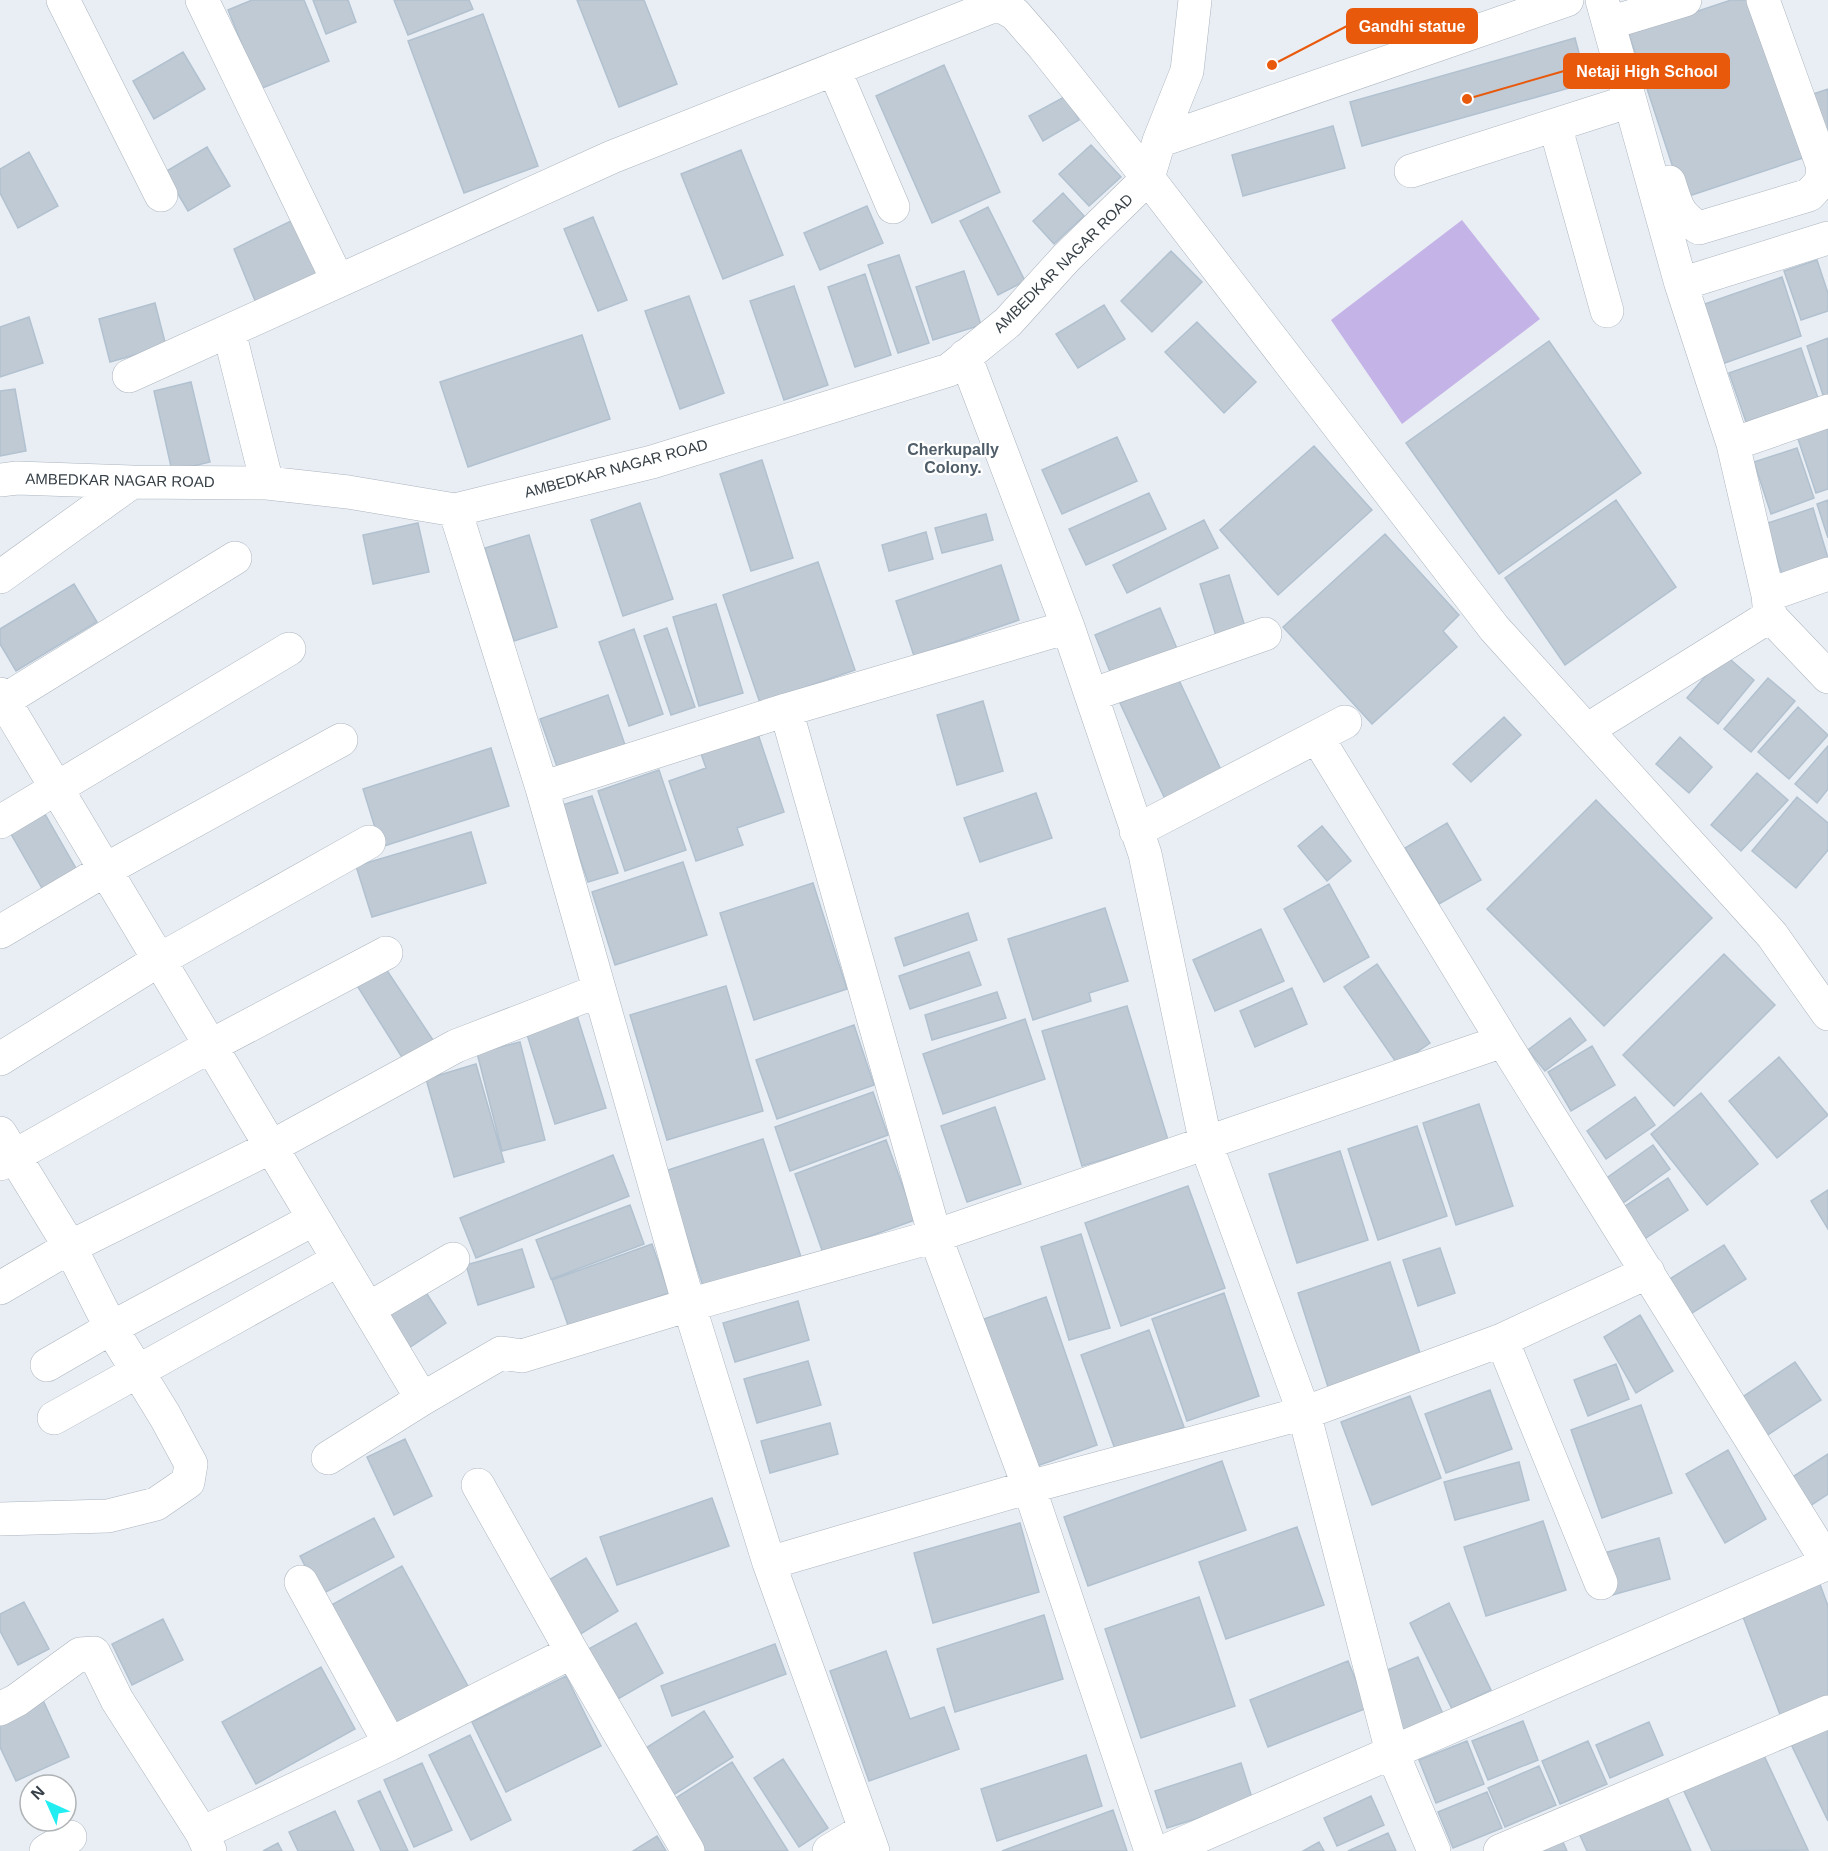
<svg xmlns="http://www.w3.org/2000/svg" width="1828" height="1851" font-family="Arial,sans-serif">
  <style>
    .green { fill: #c4b3e6 }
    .building { fill: #bfcad5; stroke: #b2c1cf; stroke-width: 1.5 }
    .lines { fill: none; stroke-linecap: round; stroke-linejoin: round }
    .minor-casing { stroke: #acb5bf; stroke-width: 34 }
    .minor { stroke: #fff; stroke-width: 33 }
    .labels { text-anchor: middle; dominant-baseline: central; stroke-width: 4.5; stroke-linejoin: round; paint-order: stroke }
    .street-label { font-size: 15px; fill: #374047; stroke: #fff }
    .neighbourhood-label { font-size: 16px; font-weight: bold; fill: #4f5d69; stroke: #fff }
    .leader { fill: none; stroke: #e8590c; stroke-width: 2 }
    .callout-dot { fill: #e8590c; stroke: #fff; stroke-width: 2 }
    .callout { fill: #e8590c; stroke: #e8590c; stroke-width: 2 }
    .callout-label { font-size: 16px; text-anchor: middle; font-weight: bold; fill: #fff }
  </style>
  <rect width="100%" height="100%" fill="#e9eef4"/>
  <path class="green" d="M1462 220 1540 319 1402 424 1331 320Z"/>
  <path class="building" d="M252 0H304L329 61 260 89 228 10Z
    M313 0H348L356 22 326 34Z
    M394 0H469L473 9 408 35Z
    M577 0H644L677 84 619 107Z
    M1731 0H1751L1803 158 1683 198 1629 34Z
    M483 14 538 166 464 193 408 41Z
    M1575 38 1587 83 1362 146 1350 102Z
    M183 52 205 89 154 119 133 81Z
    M944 65 1000 192 932 223 876 96Z
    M1828 89V151L1810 95Z
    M1066 96 1079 120 1043 141 1029 116Z
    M1333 126 1345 168 1243 196 1232 155Z
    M1091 145 1121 177 1089 206 1059 174Z
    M207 147 230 186 188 211 165 172Z
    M741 150 783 255 723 279 681 174Z
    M29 152 58 206 18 228 0 193V169Z
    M1063 193 1084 216 1054 244 1033 221Z
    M867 206 883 243 820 270 804 233Z
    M988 207 1025 281 998 295 960 221Z
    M593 217 627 300 598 311 564 229Z
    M297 218 329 280 258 308 234 249Z
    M1171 251 1202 282 1152 332 1121 301Z
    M899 255 929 343 898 353 868 265Z
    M1817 260 1828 293V311L1801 320 1784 271Z
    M964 271 981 325 933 340 916 287Z
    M865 274 891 355 855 367 828 287Z
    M1782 277 1801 336 1722 364 1702 305Z
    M794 286 828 385 784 400 750 301Z
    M689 296 724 393 680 409 645 311Z
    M155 303 166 346 110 362 99 319Z
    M1104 305 1125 339 1078 368 1056 334Z
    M29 317 43 363 0 377V327Z
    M1197 322 1256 382 1224 413 1165 352Z
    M582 335 610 419 468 467 440 382Z
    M1828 338V397L1824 398 1807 346Z
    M1549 341 1641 473 1499 574 1406 443Z
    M1801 348 1818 398 1746 422 1729 373Z
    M191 382 210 462 172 471 154 391Z
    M15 389 26 451 0 456V391Z
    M1828 421V489L1816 493 1796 433Z
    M1117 437 1137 481 1062 514 1042 470Z
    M1314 446 1372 510 1278 595 1220 530Z
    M1797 448 1814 498 1771 514 1754 462Z
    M762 460 793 558 751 571 720 474Z
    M1149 493 1166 529 1086 565 1069 529Z
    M1616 500 1676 587 1565 665 1505 578Z
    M1828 500V538L1817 504Z
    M640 503 673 599 623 616 591 520Z
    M1813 508 1828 558 1782 574 1765 524Z
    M986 514 993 540 942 553 935 528Z
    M1204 520 1218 548 1127 593 1113 565Z
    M418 523 429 572 373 584 363 535Z
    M926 532 933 559 889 571 882 545Z
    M1385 534 1459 615 1443 631 1457 647 1372 724 1283 627Z
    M529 535 557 627 514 641 485 548Z
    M818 562 855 670 760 703 723 595Z
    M1001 565 1019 620 914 656 896 601Z
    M1229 575 1246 630 1217 639 1200 584Z
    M74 584 97 622 16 671 0 644V629Z
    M716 604 743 693 699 706 673 617Z
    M1160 608 1178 651 1113 679 1095 635Z
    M667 628 695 707 671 715 644 636Z
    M634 629 663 714 629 726 599 642Z
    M1724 654 1754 680 1718 724 1687 698Z
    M1177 676 1222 772 1165 799 1120 703Z
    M1768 678 1795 701 1751 752 1724 729Z
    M608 695 626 748 559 772 540 719Z
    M983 701 1003 771 957 785 937 715Z
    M1798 707 1828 735 1789 779 1758 752Z
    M1504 717 1521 735 1471 782 1453 764Z
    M756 728 784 812 737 828 743 845 696 861 669 781 706 768 699 748Z
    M1680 737 1712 767 1689 793 1656 764Z
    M1828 746V789L1817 803 1795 784Z
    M491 748 509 806 381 847 363 789Z
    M659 770 686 850 625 871 598 791Z
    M1757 773 1788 800 1741 851 1711 825Z
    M1036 793 1052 838 980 862 964 818Z
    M592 796 618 873 588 882 562 805Z
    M1797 797 1828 823V850L1796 888 1752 851Z
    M1596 800 1712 918 1604 1026 1487 909Z
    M45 814 81 877 47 897 11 834Z
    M1447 823 1481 880 1439 904 1405 848Z
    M1322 826 1351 861 1327 881 1298 846Z
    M471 832 486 883 372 917 356 866Z
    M683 862 707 935 615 965 592 892Z
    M813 883 847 989 754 1020 720 913Z
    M1329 884 1369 957 1324 982 1284 909Z
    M1105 908 1128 981 1089 993 1091 1001 1033 1020 1008 939Z
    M968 913 977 940 904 966 895 938Z
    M1261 929 1284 981 1215 1011 1193 960Z
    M969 952 981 985 910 1009 899 976Z
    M1724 954 1775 1005 1674 1106 1623 1055Z
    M1377 964 1430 1043 1398 1065 1344 987Z
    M384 966 433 1040 403 1059 356 984Z
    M726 986 763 1111 667 1140 630 1015Z
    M1292 988 1307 1024 1255 1047 1240 1011Z
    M997 992 1006 1018 932 1040 925 1015Z
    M1127 1006 1168 1140 1082 1166 1042 1031Z
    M575 1009 606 1108 555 1124 524 1025Z
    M1570 1018 1586 1040 1545 1071 1528 1050Z
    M1025 1019 1045 1079 943 1114 923 1054Z
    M854 1025 874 1085 777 1119 756 1060Z
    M520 1042 545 1140 502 1151 477 1053Z
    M1592 1046 1615 1085 1571 1111 1548 1072Z
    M1779 1057 1828 1115 1777 1158 1729 1101Z
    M476 1064 504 1162 454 1177 426 1079Z
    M873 1092 888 1135 790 1171 775 1127Z
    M1701 1093 1758 1164 1707 1205 1651 1134Z
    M1635 1097 1655 1125 1606 1159 1587 1131Z
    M1479 1104 1513 1206 1456 1225 1423 1123Z
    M995 1107 1021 1184 967 1202 941 1126Z
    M1417 1126 1447 1216 1378 1240 1348 1149Z
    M763 1139 802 1260 705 1292 665 1171Z
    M886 1140 915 1220 823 1253 795 1174Z
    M1653 1145 1670 1169 1619 1206 1601 1182Z
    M1340 1151 1368 1240 1297 1263 1269 1174Z
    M613 1155 629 1196 476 1258 460 1218Z
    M1668 1178 1688 1210 1640 1242 1619 1210Z
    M1188 1186 1225 1288 1121 1326 1085 1223Z
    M1828 1190V1229L1811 1201Z
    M630 1205 644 1244 551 1279 536 1240Z
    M1081 1234 1110 1328 1069 1340 1041 1247Z
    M652 1244 669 1293 569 1328 552 1280Z
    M1724 1245 1746 1279 1689 1315 1668 1280Z
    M1440 1248 1455 1293 1418 1306 1403 1260Z
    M522 1249 534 1287 478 1305 466 1265Z
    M1390 1262 1422 1359 1329 1390 1298 1293Z
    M425 1291 446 1323 409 1348 387 1316Z
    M1224 1293 1259 1396 1187 1421 1152 1319Z
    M1046 1297 1097 1445 1034 1467 984 1319Z
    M798 1301 809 1340 735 1362 723 1323Z
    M1640 1315 1673 1371 1636 1393 1604 1337Z
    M1149 1330 1184 1427 1116 1452 1081 1355Z
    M808 1361 821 1405 757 1423 744 1379Z
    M1795 1362 1821 1400 1760 1440 1735 1402Z
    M1616 1364 1629 1399 1588 1416 1574 1380Z
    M1490 1390 1512 1449 1446 1473 1425 1414Z
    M1410 1396 1441 1478 1372 1505 1341 1422Z
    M1641 1405 1672 1493 1602 1518 1571 1430Z
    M830 1423 838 1454 770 1473 761 1441Z
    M405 1439 432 1496 394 1515 367 1457Z
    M1728 1450 1766 1519 1725 1543 1686 1474Z
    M1828 1454V1494L1810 1506 1791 1478Z
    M1222 1461 1246 1530 1088 1586 1064 1517Z
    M1519 1462 1529 1500 1455 1520 1444 1482Z
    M712 1498 729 1546 617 1585 600 1537Z
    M374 1518 394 1557 320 1595 300 1556Z
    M1543 1521 1566 1590 1486 1616 1464 1547Z
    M1020 1523 1039 1592 933 1623 914 1553Z
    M1297 1527 1324 1605 1226 1639 1199 1562Z
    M1659 1538 1670 1579 1612 1595 1600 1554Z
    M586 1558 618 1611 574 1638 542 1584Z
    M402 1566 469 1688 394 1729 326 1608Z
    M1818 1579 1828 1606V1699L1781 1717 1740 1609Z
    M1199 1597 1235 1706 1141 1738 1105 1629Z
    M24 1602 49 1649 18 1665 0 1631V1614Z
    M1449 1603 1491 1690 1452 1709 1410 1623Z
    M1044 1615 1063 1679 955 1712 937 1649Z
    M163 1619 183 1660 132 1685 112 1644Z
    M636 1623 663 1673 611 1703 583 1652Z
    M775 1644 786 1674 672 1716 661 1686Z
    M886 1651 910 1719 944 1707 959 1749 869 1781 830 1671Z
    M1418 1657 1447 1723 1405 1741 1376 1675Z
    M1348 1661 1367 1708 1268 1747 1250 1700Z
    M321 1667 355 1729 256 1784 222 1722Z
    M566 1676 601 1746 506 1792 472 1722Z
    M42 1698 69 1757 16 1781 0 1747V1717Z
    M704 1711 733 1757 667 1799 638 1753Z
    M1523 1721 1538 1760 1488 1780 1472 1741Z
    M1649 1722 1663 1755 1610 1778 1596 1745Z
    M1828 1723V1821L1790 1742Z
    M470 1735 511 1820 471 1840 429 1755Z
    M1467 1741 1484 1784 1436 1803 1419 1760Z
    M1588 1741 1607 1784 1560 1804 1542 1761Z
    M1761 1749 1808 1850 1712 1851 1682 1787Z
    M1086 1755 1102 1806 997 1841 981 1789Z
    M783 1759 828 1828 799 1847 754 1778Z
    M732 1762 788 1851H699L668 1803Z
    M422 1763 452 1830 414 1847 384 1780Z
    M1241 1763 1253 1801 1167 1828 1155 1791Z
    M1539 1766 1556 1805 1505 1827 1488 1788Z
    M1664 1790 1691 1851H1587L1577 1829Z
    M380 1791 408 1851H381L358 1801Z
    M1487 1792 1502 1828 1453 1848 1438 1812Z
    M1371 1796 1384 1825 1337 1846 1324 1818Z
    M1113 1810 1127 1851H1002Z
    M335 1811 354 1851H298L289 1832Z
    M1388 1833 1396 1851H1348Z
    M657 1836 666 1851H633Z
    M1562 1840 1567 1851H1539Z
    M1319 1842 1324 1851H1303Z
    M278 1843 282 1851H263Z"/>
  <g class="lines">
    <g class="minor-casing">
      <path id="minor" d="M63 0 161 195
        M202 0 338 281
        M1602 0 1681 284 1733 444 1768 595 1770 616 1828 677
        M1619 20 1685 0
        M834 69 893 207
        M1555 125 1607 311
        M1159 141 1567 0
        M1411 171 1630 101
        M1669 182C1677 206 1677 214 1699 228L1809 195 1821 182 1823 167 1763 0
        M1681 284 1828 238
        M229 331 267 483
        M965 356 1068 627 1145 854 1206 1144 1304 1413 1392 1752 1434 1851
        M129 376 612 157 991 7H1003L1015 14 1043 46 1148 178 1494 628 1772 935 1828 1014
        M1733 444 1828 411
        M0 480 17 478 132 482 267 483 348 492 455 510 652 462 949 370 1008 322 1066 258 1148 178 1159 141 1187 71 1195 0
        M455 510 542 788 689 1305 769 1563 873 1851
        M0 577 132 482
        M1768 595 1828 574
        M0 694 422 1399 501 1353 522 1356 689 1305 935 1236 1503 1041
        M1091 695 1265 634
        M0 703 235 558
        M786 710 935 1236 1029 1487 1151 1851
        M1587 730 1770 616
        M1317 737 1503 1041 1828 1563
        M542 788 786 710 1068 627
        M0 822 289 649
        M1136 831 1345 722
        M0 932 105 870 341 740
        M0 1059 159 960 369 842
        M0 1133 70 1247 111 1328 165 1416 191 1464 188 1482 156 1504 108 1516 0 1519
        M0 1164 210 1046 386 953
        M0 1288 70 1247 271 1147 456 1046 598 991
        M368 1309 453 1259
        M1502 1340 1601 1583
        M47 1365 111 1328 314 1219
        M54 1418 338 1260
        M328 1458 422 1399
        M478 1485 572 1652 688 1851
        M769 1563 1029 1487 1304 1413 1502 1340 1648 1272
        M301 1582 390 1744
        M0 1709 17 1700 80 1654 94 1653 117 1700 202 1833 210 1851
        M202 1833 390 1744 572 1652
        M46 1851 70 1837
        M829 1851 864 1830
        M1165 1851 1828 1563
        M1500 1851 1828 1712"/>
    </g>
    <use href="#minor" class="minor"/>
  </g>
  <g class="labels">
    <g class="street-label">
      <text transform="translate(1063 263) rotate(-45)">AMBEDKAR NAGAR ROAD</text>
      <text transform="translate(616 468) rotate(-15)">AMBEDKAR NAGAR ROAD</text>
      <text transform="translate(120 480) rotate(1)">AMBEDKAR NAGAR ROAD</text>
    </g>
    <g class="neighbourhood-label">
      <text x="953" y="449">Cherkupally<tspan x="953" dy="18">Colony.</tspan></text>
    </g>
  </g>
  <path class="leader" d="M1272 65L1347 26M1467 99L1564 71"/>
  <g class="callout-dot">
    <circle cx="1272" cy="65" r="6"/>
    <circle cx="1467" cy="99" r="6"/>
  </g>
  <g class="callout">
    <rect x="1347" y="9" width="130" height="34" rx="6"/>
    <rect x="1564" y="54" width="165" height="34" rx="6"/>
  </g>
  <g class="callout-label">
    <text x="1412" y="32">Gandhi statue</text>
    <text x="1647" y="77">Netaji High School</text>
  </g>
  <g transform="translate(48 1803) rotate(315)"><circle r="28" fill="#ffffff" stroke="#afb3b5" stroke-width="1.5"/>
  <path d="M0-4.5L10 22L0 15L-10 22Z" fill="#22edf1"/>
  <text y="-9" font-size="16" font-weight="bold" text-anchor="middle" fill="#374047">N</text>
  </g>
</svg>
